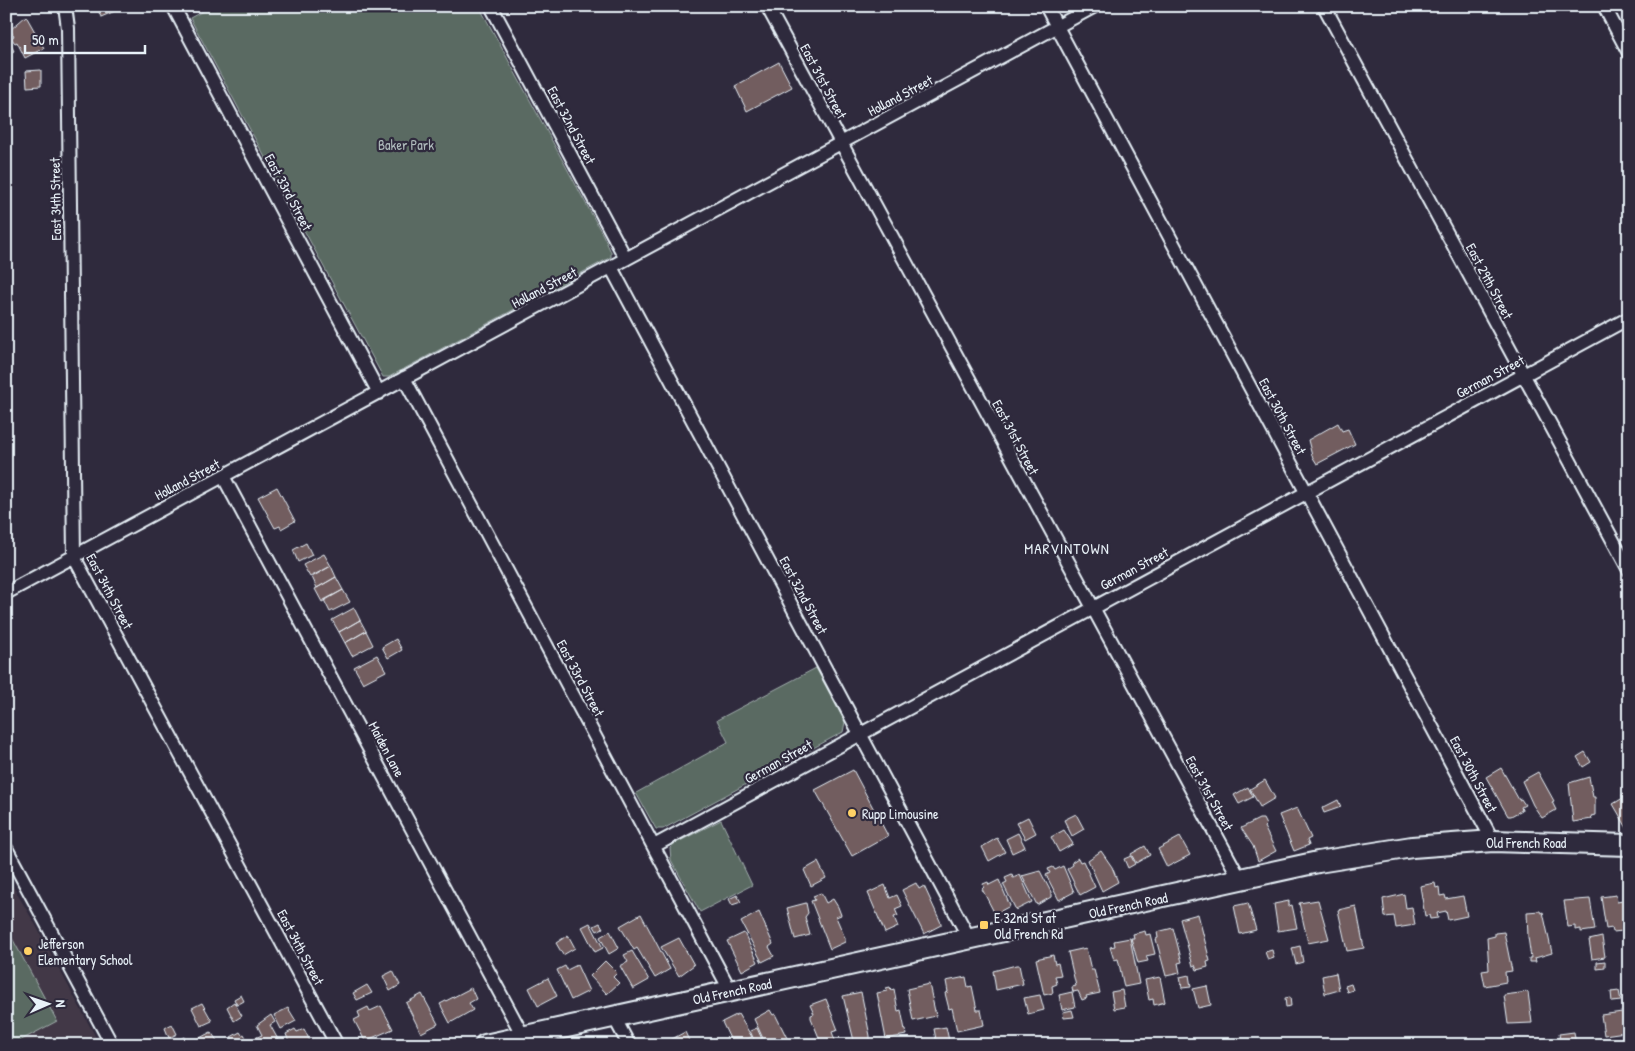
<svg xmlns="http://www.w3.org/2000/svg" width="1635" height="1051" font-family="'Patrick Hand',sans-serif">
  <style>
    .built { fill: #433947 }
    .green { fill: #5a6a62; stroke: #a1aead }
    .building { fill: #725d5f; stroke: #e8f1f8 }
    .lines { fill: none; stroke-linecap: round; stroke-linejoin: round }
    .minor-casing { stroke: #e8f1f8; stroke-width: 16 }
    .primary-casing { stroke: #e8f1f8; stroke-width: 24 }
    .minor { stroke: #2f2a3d; stroke-width: 12 }
    .primary { stroke: #2f2a3d; stroke-width: 20 }
    .poi-dot { fill: #ffd166; stroke: #2f2a3d; stroke-width: 2 }
    .labels { text-anchor: middle; dominant-baseline: central; stroke-width: 4.5; stroke-linejoin: round; paint-order: stroke }
    .street-label { font-size: 14px; fill: #e8f1f8; stroke: #2f2a3d }
    .park-label { font-size: 14px; fill: #afbbbc; stroke: #2f2a3d }
    .poi-label { font-size: 14px; fill: #e8f1f8; stroke: #2f2a3d; text-anchor: start }
    .neighbourhood-label { font-size: 15px; letter-spacing: 1px; fill: #e8f1f8; stroke: #2f2a3d }
  </style>
  <rect width="100%" height="100%" fill="#2f2a3d"/>
  <filter id="ink" filterUnits="userSpaceOnUse"><feTurbulence type="fractalNoise" baseFrequency=".02" numOctaves="2"/><feDisplacementMap in="SourceGraphic" scale="10" xChannelSelector="R" yChannelSelector="G"/><feConvolveMatrix kernelMatrix="1 2 1 2 8 2 1 2 1" color-interpolation-filters="sRGB"/></filter>
  <g filter="url(#ink)">
    <path class="built" d="M6 875 35 924 100 1045H6Z"/>
    <path class="green" d="M212 6H479L603 235 611 252V257L389 377H383L190 18Z
      M816 668 845 722 843 732 663 829H656L636 793 728 742 717 720Z
      M721 820 752 885 700 912 671 860 670 848 674 844Z
      M6 927 57 1021 12 1045H6Z"/>
    <path class="building" d="M100 6H112L115 11 101 17 97 8Z
      M26 16 44 48 25 58 17 42 15 43 11 38 14 36 10 30Z
      M6 36 14 51 6 55Z
      M779 62 792 87 747 111 735 86Z
      M41 70V86L27 87 26 71Z
      M1338 423 1342 431 1348 429 1355 444 1317 464 1312 456 1308 440Z
      M277 487 295 521 281 529 280 526 275 528 258 497Z
      M306 543 312 555 298 562 293 550Z
      M324 554 331 566 310 577 303 565Z
      M331 566 336 577 317 588 312 577Z
      M336 577 343 590 322 602 315 589Z
      M343 590 350 602 330 612 324 600Z
      M354 608 360 620 339 632 332 620Z
      M360 620 366 631 345 643 339 632Z
      M366 631 373 645 352 656 345 643Z
      M396 639 402 650 388 658 382 647Z
      M377 655 386 671 363 683 354 667Z
      M1585 752 1591 762 1583 767 1577 757Z
      M1501 768 1519 800 1521 799 1525 805 1521 807 1522 810 1511 816H1508L1504 809 1486 777Z
      M853 770 888 836 852 856 815 790Z
      M1538 772 1554 801 1552 802 1556 810 1542 818 1533 805 1522 781Z
      M1589 777 1593 797H1595V815L1591 816 1592 819 1573 822 1569 783Z
      M1265 780 1275 798 1260 807 1250 789Z
      M1248 787 1253 797 1239 804 1234 795Z
      M1628 791 1629 827 1627 828 1613 804 1623 798 1622 795Z
      M1338 800 1341 807 1324 813 1322 808Z
      M1297 808 1311 838 1307 840 1309 845 1294 851 1279 815Z
      M1076 814 1084 829 1072 836 1064 820Z
      M1028 817 1036 833 1025 839 1016 823Z
      M1259 819H1263L1266 825 1264 827 1276 851 1258 861 1253 846 1241 828Z
      M1064 830 1073 844 1059 852 1051 837Z
      M1018 833 1025 847 1012 853 1006 839Z
      M1180 837 1190 855 1167 867 1158 849Z
      M997 838 1005 852 989 861 982 847Z
      M1145 846 1150 855 1136 863 1131 854Z
      M1101 851 1112 867 1118 882 1102 891 1088 860Z
      M1131 856 1135 864 1128 868 1124 859Z
      M1078 858 1080 862 1083 861 1095 887 1080 895 1067 869 1073 865 1072 862Z
      M818 862 826 878 811 886 804 870Z
      M1063 866 1074 892 1059 900 1046 875 1050 873 1048 869 1053 867 1055 870Z
      M1040 871 1051 892V897L1037 905 1022 876Z
      M1012 875 1013 878 1020 875 1032 902 1016 910 1003 884 1007 882 1005 878Z
      M999 880 1010 906 995 914 982 889 984 887 983 884 988 882 989 885Z
      M916 883 919 889 924 886 941 923V925L924 934 902 890Z
      M1435 883 1436 888 1439 887 1440 896 1445 895 1446 899 1463 896 1467 916 1448 920 1446 911 1437 913 1438 918 1430 919 1429 915 1425 916 1420 886Z
      M885 885 890 898 897 895 902 906 895 909 898 916 894 917 898 927 885 933 868 893Z
      M821 893 826 903 833 899 838 907 841 915 836 917 845 938V942L830 949 811 901 815 900 813 896Z
      M1404 894 1406 908 1412 907 1415 925 1396 928 1394 916 1385 917 1383 899Z
      M737 895 741 902 732 905 729 899Z
      M1616 895 1617 902 1629 900V925L1622 927 1623 931 1613 932 1612 928 1606 929 1601 897Z
      M1590 899 1595 930 1581 932V929L1575 930V926L1568 927 1564 901Z
      M1318 900 1329 939 1308 943 1299 903Z
      M1289 901V906L1292 905 1297 928 1278 931 1274 904Z
      M806 903 808 913 805 917 810 935 795 939 787 908Z
      M1248 903 1256 930 1240 934 1234 906Z
      M1356 906 1364 948 1347 951 1338 910Z
      M1540 911 1541 913 1543 912 1552 953 1535 958 1536 962H1529V958H1531L1528 937 1527 912Z
      M759 912 773 944 769 947 774 956 762 962 741 922Z
      M641 914 670 969 655 978 637 948 634 950 620 926Z
      M1198 914 1210 961 1207 962 1208 967 1197 970 1195 965 1193 966 1180 919Z
      M590 923 603 948 595 952 582 927Z
      M600 923 603 928 597 931 594 926Z
      M1173 928 1182 962 1178 963 1180 973 1166 976 1156 939 1158 938 1157 932Z
      M610 931 619 948 609 954 600 937Z
      M1145 931 1146 935 1150 934 1155 954 1146 956 1148 961 1138 963 1131 938H1134L1133 934Z
      M1504 932 1512 971 1505 972 1506 982 1485 986 1482 971 1489 970 1487 938 1495 936V933Z
      M744 933 758 962 742 971 727 941Z
      M568 935 575 948 563 955 556 943Z
      M1602 937 1605 957 1592 959 1589 940Z
      M679 938 694 965 679 976 661 947Z
      M1130 938 1139 984 1124 987 1118 959 1114 960 1110 947 1115 946 1114 941Z
      M1300 946 1303 962 1296 964 1292 948Z
      M1086 948 1091 970H1094L1100 993 1086 996 1087 998 1082 1000 1078 991 1073 992 1072 987 1076 986 1068 952Z
      M1272 950 1274 958 1268 960 1265 952Z
      M632 951 649 980 633 989 620 966 628 962 624 955Z
      M1053 955 1055 964 1058 963 1061 975 1055 976 1057 984 1052 986 1053 993 1044 995 1036 959Z
      M605 961 617 973 613 977 619 983 607 994 590 976Z
      M1605 961V968L1597 969V962Z
      M577 965 589 991 571 1000 557 970 565 966 567 970Z
      M1016 965H1019L1023 984 996 990 993 971Z
      M393 971 400 985 390 991 383 976Z
      M1336 973 1339 990 1325 994 1322 976Z
      M1189 975 1191 987 1182 988 1180 977Z
      M966 977 968 987 972 986 977 1010H981L984 1025 957 1031 952 1008 949 1009 945 993 948 992 946 981Z
      M1160 977 1165 1002 1154 1005 1153 999 1149 1000 1145 980Z
      M548 978 557 996 538 1006 529 988Z
      M929 984 936 1016 913 1021 907 989Z
      M1351 984 1353 990 1347 992 1345 986Z
      M367 985 372 993 357 1000 353 993Z
      M1207 986 1211 1005 1198 1008 1193 989Z
      M890 987 891 990 894 989 898 1011 901 1010 906 1035 886 1039 877 993 887 991 886 988Z
      M471 988 476 999 469 1003 473 1010 450 1023 440 1004Z
      M1122 990 1125 1007 1114 1009 1111 992Z
      M1619 991 1621 1001 1612 1002 1611 992Z
      M861 992 870 1036V1045H855L843 996Z
      M1072 992 1075 1007 1062 1010 1059 995Z
      M1528 992 1532 1023 1508 1024 1504 995Z
      M422 994 438 1024 421 1033 406 1003Z
      M241 995 244 1001 237 1005 234 999Z
      M1040 995 1044 1010 1028 1014 1024 998Z
      M1290 997 1291 1006 1286 1007 1285 998Z
      M826 999 838 1030 832 1032 836 1043 834 1045H822L811 1018V1015L814 1014 810 1005Z
      M234 1002 242 1016 234 1021 227 1007Z
      M202 1003 212 1021 201 1026 192 1008Z
      M381 1006 393 1029 365 1041 354 1020 360 1017 358 1012 368 1007 370 1011Z
      M288 1008 296 1021 281 1029 274 1015Z
      M770 1010 773 1015 775 1014 790 1044 766 1045 754 1019Z
      M1072 1010 1074 1017 1064 1018 1063 1012Z
      M1622 1012 1625 1032 1604 1035 1601 1015Z
      M738 1014 752 1037 733 1045 722 1022Z
      M271 1015 275 1022 270 1025 281 1045H258L255 1038 262 1035 257 1025Z
      M172 1024 177 1034 169 1038 165 1028Z
      M946 1027 950 1045H937L934 1029Z
      M757 1028 762 1039 755 1042 750 1031Z
      M295 1029 297 1032 304 1029 312 1045H290L286 1034Z
      M211 1032 220 1045H199L196 1040Z
      M240 1032 242 1035 244 1034 250 1045H229L228 1043 233 1040 231 1037Z
      M685 1032 691 1045H663V1044Z
      M1574 1032 1576 1045H1561L1559 1034Z
      M184 1037 189 1045H169Z
      M1366 1040 1367 1045H1351V1043Z"/>
    <g class="lines">
      <g class="minor-casing">
        <path id="minor" d="M65 6 68 28 74 557 337 1045
          M173 6 379 393
          M491 6 626 259
          M767 6 1241 881
          M1046 6 1493 841
          M1324 6 1629 570
          M1604 6 1629 53
          M611 267 969 938
          M404 378 731 992
          M223 476 523 1036
          M6 593 1095 6
          M654 846 1629 318
          M6 848 112 1045
          M614 1017 629 1045"/>
      </g>
      <g class="primary-casing">
        <path id="primary" d="M485 1045 1318 862 1412 847 1493 841 1629 845"/>
      </g>
      <use href="#minor" class="minor"/>
      <use href="#primary" class="primary"/>
    </g>
  </g>
  <g class="poi-dot">
    <circle cx="852" cy="813" r="5"/>
    <rect x="979" y="920" width="10" height="10" rx="2.5"/>
    <circle cx="28" cy="951" r="5"/>
  </g>
  <g class="labels">
    <g class="street-label">
      <text transform="translate(824 81) rotate(62)">East 31st Street</text>
      <text transform="translate(900 95) rotate(-28)">Holland Street</text>
      <text transform="translate(572 125) rotate(62)">East 32nd Street</text>
      <text transform="translate(289 192) rotate(62)">East 33rd Street</text>
      <text transform="translate(55 199) rotate(-91)">East 34th Street</text>
      <text transform="translate(1490 281) rotate(62)">East 29th Street</text>
      <text transform="translate(544 287) rotate(-28)">Holland Street</text>
      <text transform="translate(1490 376) rotate(-28)">German Street</text>
      <text transform="translate(1283 416) rotate(62)">East 30th Street</text>
      <text transform="translate(1016 437) rotate(62)">East 31st Street</text>
      <text transform="translate(187 479) rotate(-28)">Holland Street</text>
      <text transform="translate(1134 568) rotate(-28)">German Street</text>
      <text transform="translate(110 591) rotate(62)">East 34th Street</text>
      <text transform="translate(804 595) rotate(62)">East 32nd Street</text>
      <text transform="translate(581 678) rotate(62)">East 33rd Street</text>
      <text transform="translate(387 749) rotate(62)">Maiden Lane</text>
      <text transform="translate(778 761) rotate(-29)">German Street</text>
      <text transform="translate(1474 774) rotate(62)">East 30th Street</text>
      <text transform="translate(1210 793) rotate(61)">East 31st Street</text>
      <text x="1526" y="842">Old French Road</text>
      <text transform="translate(1128 905) rotate(-12)">Old French Road</text>
      <text transform="translate(301 947) rotate(62)">East 34th Street</text>
      <text transform="translate(732 991) rotate(-12)">Old French Road</text>
    </g>
    <g class="park-label">
      <text x="406" y="144">Baker Park</text>
    </g>
    <g class="poi-label">
      <text x="862" y="813">Rupp Limousine</text>
      <text x="994" y="917">E 32nd St at<tspan x="994" dy="16">Old French Rd</tspan></text>
      <text x="38" y="943">Jefferson<tspan x="38" dy="16">Elementary School</tspan></text>
    </g>
    <g class="neighbourhood-label">
      <text x="1067" y="548">MARVINTOWN</text>
    </g>
  </g>
  <rect width="1635" height="1051" fill="none" stroke="#2f2a3d" stroke-width="25"/>
  <rect x="12" y="12" width="1610" height="1026" fill="none" stroke="#e8f1f8" stroke-width="2" filter="url(#ink)"/>
  <g transform="translate(48 1004) rotate(88)" stroke="#2f2a3d" stroke-width="4" paint-order="stroke">
  <path d="M0-4L9 19L0 12L-9 19Z" fill="#e8f1f8"/>
  <text y="-8" font-size="14" font-weight="bold" text-anchor="middle" fill="#e8f1f8">N</text>
  </g>
  <path d="M25 45v8h120v-8" fill="none" stroke="#e8f1f8" stroke-width="2.5"/>
  <text x="32" y="45" font-size="15" fill="#e8f1f8" stroke="#2f2a3d" stroke-width="4" paint-order="stroke">50 m</text>
</svg>
